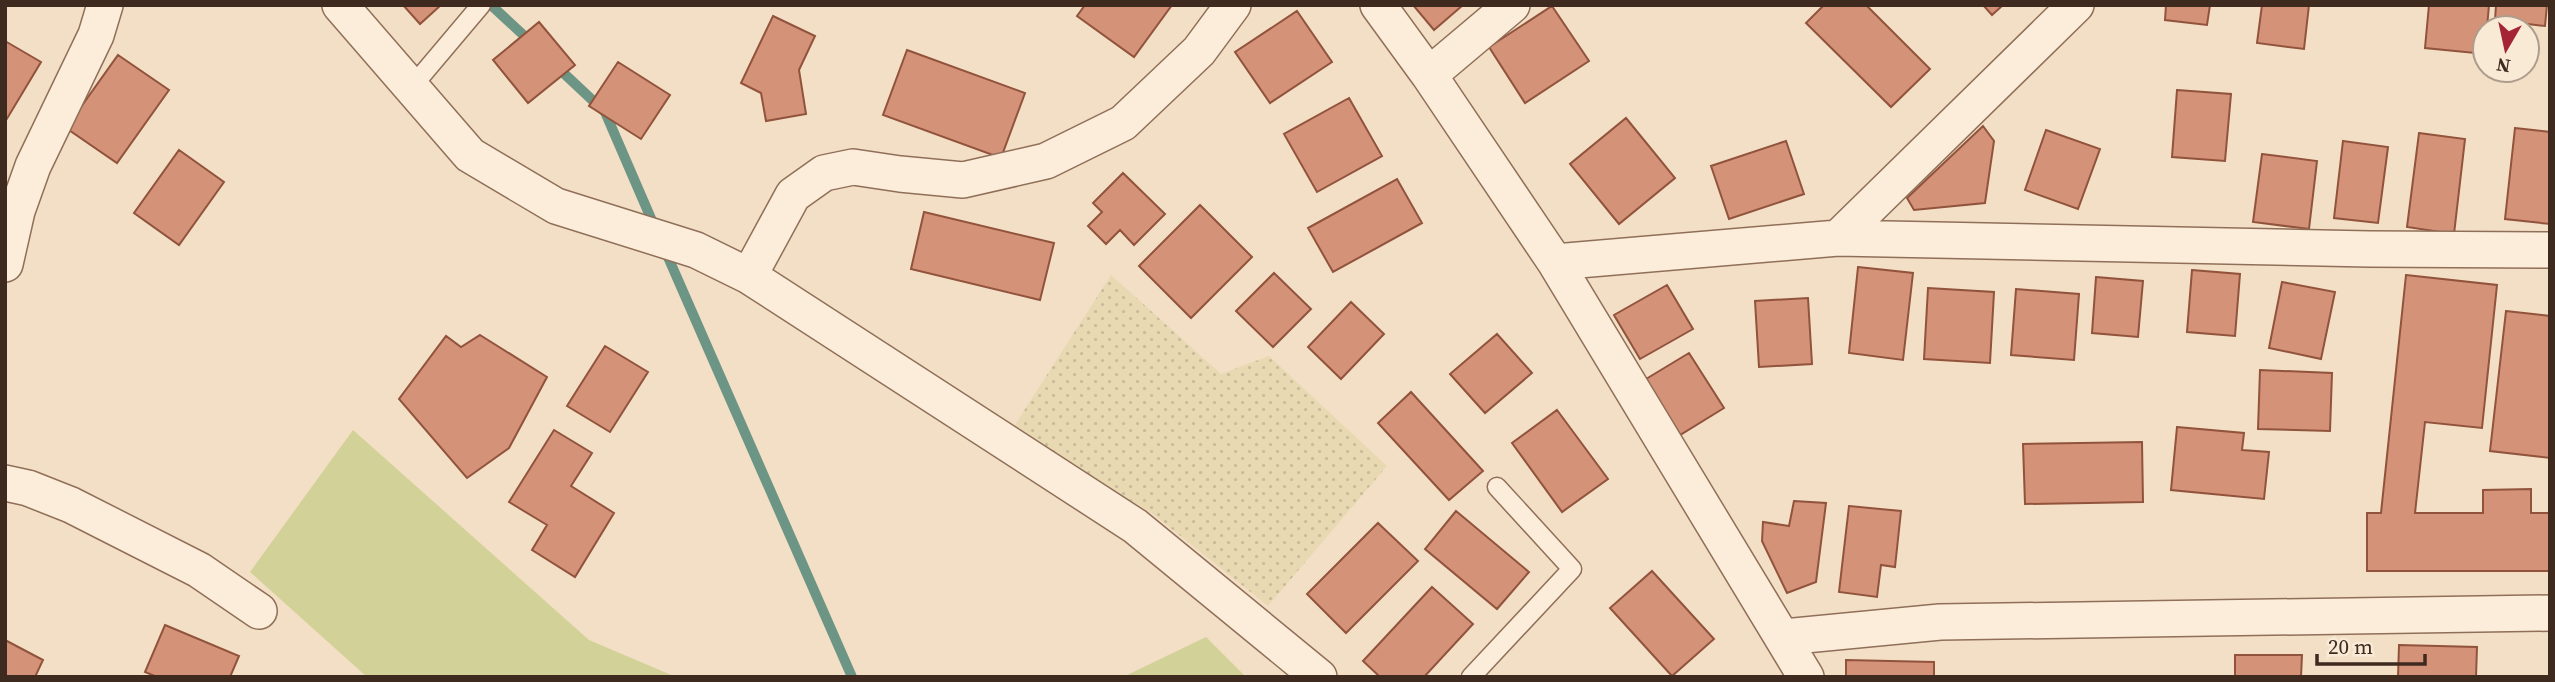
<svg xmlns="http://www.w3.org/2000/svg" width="2555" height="682" font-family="'Source Serif 4',serif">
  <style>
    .farmland { fill: url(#farmland-dots) }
    .green { fill: #d2d197 }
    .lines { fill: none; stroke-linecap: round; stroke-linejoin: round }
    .stream { stroke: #6d9586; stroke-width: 10 }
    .building { fill: #d49278; stroke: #91533c; stroke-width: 2 }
    .service-casing { stroke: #906f59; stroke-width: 21 }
    .minor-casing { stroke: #906f59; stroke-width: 38 }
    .service { stroke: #fcedda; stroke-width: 18 }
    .minor { stroke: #fcedda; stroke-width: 35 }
  </style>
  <defs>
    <pattern id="farmland-dots" width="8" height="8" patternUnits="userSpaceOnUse" patternTransform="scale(1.75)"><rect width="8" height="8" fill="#e9d9b2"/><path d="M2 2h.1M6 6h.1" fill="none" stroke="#c9ba99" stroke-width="1.8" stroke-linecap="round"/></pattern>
  </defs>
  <rect width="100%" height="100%" fill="#f2dfc5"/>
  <path class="farmland" d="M1111 275 1221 374 1269 356 1387 466 1268 606 1153 514 1013 428Z"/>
  <path class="green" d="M353 430 589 640 676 677H367L250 572Z
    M1206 637 1246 677H1123Z"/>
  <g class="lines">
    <path class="stream" d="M491 5 533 44
      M555 65 605 112 656 230
      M664 248 852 677"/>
  </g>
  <path class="building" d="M403 5H441L420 24Z
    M1085 5H1172L1134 57 1077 16Z
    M1413 5H1463L1434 30Z
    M1824 5H1866L1930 69 1891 107 1806 23Z
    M1983 5H2003L1992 15Z
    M2166 5H2210L2207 25 2165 20Z
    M2262 5H2309L2304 49 2257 43Z
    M2429 5H2489L2487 28H2485V54L2425 48Z
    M2496 5H2547L2545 26 2495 20Z
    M1552 6 1589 61 1525 103 1489 47Z
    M1297 11 1332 62 1270 103 1235 52Z
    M773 16 815 36 799 70 806 114 766 121 761 93 741 83Z
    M539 22 575 65 528 103 493 60Z
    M5 41 41 62 5 122Z
    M907 50 1025 93 1001 158 883 115Z
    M118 55 169 90 117 163 66 128Z
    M618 62 670 95 641 139 589 106Z
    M2177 90 2231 94 2225 161 2172 157Z
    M1349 98 1382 156 1317 192 1284 134Z
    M1626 118 1675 178 1619 224 1570 164Z
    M1983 126 1994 141 1985 203 1914 210 1907 198Z
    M2515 128 2550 132V224L2505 219Z
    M2046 130 2100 149 2078 209 2025 190Z
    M2419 133 2465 139 2454 234 2407 227Z
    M1786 141 1804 194 1729 219 1711 166Z
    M2343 141 2388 147 2378 223 2334 218Z
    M179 150 224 182 179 245 134 213Z
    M2262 154 2317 161 2309 229 2253 222Z
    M1123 173 1165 214 1134 245 1120 230 1106 244 1088 226 1102 212 1093 203Z
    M1397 179 1422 223 1333 272 1308 228Z
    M1200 205 1252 257 1191 318 1139 266Z
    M924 212 1054 243 1040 300 911 269Z
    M1858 267 1913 273 1903 360 1849 353Z
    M2192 270 2240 274 2235 336 2187 332Z
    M1274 273 1311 309 1273 347 1236 311Z
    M2406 275 2497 285 2482 428 2425 422 2415 513H2483V490L2531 489V513H2550V571H2367V513H2381Z
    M2096 277 2143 281 2138 337 2092 333Z
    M2282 282 2335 292 2321 359 2269 348Z
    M1667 285 1693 329 1640 359 1614 315Z
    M1928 288 1994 292 1990 363 1924 359Z
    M2016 289 2079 294 2074 360 2011 355Z
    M1808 298 1812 364 1759 367 1755 301Z
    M1351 302 1384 334 1341 379 1308 347Z
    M2506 311 2550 316V458L2490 451Z
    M1497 334 1532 373 1485 413 1450 374Z
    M480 335 547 377 509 448 467 478 399 399 446 336 461 347Z
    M605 346 648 372 610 432 567 406Z
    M1689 353 1724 408 1680 435 1646 379Z
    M2260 370 2332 373 2330 431 2258 429Z
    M1411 392 1483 471 1449 500 1378 423Z
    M1557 410 1608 479 1562 512 1512 443Z
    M2177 427 2244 433 2242 450 2269 452 2264 499 2171 490Z
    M554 430 592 453 571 486 614 513 575 577 532 550 547 525 509 502Z
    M2142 442 2143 502 2025 504 2023 444Z
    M1794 501 1826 503 1816 582 1787 593 1762 541 1763 522 1789 526Z
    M1849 506 1901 511 1895 567 1881 565 1877 597 1839 592Z
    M1456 511 1529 572 1497 609 1425 549Z
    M1378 523 1418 561 1346 633 1307 594Z
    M1652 571 1714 639 1672 676 1610 608Z
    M1432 587 1473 624 1424 677H1380L1363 661Z
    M165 625 239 656 230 677H157L145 672Z
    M5 640 43 660 35 677H5Z
    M2399 645 2477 647 2476 677H2398Z
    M2235 655H2302L2301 677H2235Z
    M1846 660 1934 662V677H1846Z"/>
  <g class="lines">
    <g class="service-casing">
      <path id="service" d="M411 88 481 5
        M1471 677 1572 569 1497 487"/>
    </g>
    <g class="minor-casing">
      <path id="minor" d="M340 5 470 155 556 206 696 250 749 276 1135 526 1319 677
        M1378 5 1429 75 1555 262 1806 677
        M1429 75 1512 5
        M1838 238 2076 5
        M1555 262 1838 238 2369 249 2550 250
        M5 264 17 211 33 166 96 35 105 5
        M749 276 793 195 824 173 853 167 900 174 963 180 1046 161 1123 123 1199 51 1233 5
        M5 483 28 488 71 505 199 570 259 611
        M1784 637 1940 622 2550 613"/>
    </g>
    <use href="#service" class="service"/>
    <use href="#minor" class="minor"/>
  </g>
  <rect width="2555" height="682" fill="none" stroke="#3e2a1e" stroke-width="14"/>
  <g transform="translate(2506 49) rotate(189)"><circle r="33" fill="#f9ead6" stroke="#ae9d8c" stroke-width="2"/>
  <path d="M0-5L12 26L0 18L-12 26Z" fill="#a42334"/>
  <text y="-10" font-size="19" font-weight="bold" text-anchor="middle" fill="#3e2a1e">N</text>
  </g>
  <path d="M2317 654v10h108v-10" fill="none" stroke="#3e2a1e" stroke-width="3.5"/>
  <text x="2328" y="654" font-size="21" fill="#3e2a1e" stroke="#f9ead6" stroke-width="5" paint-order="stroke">20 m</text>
</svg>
